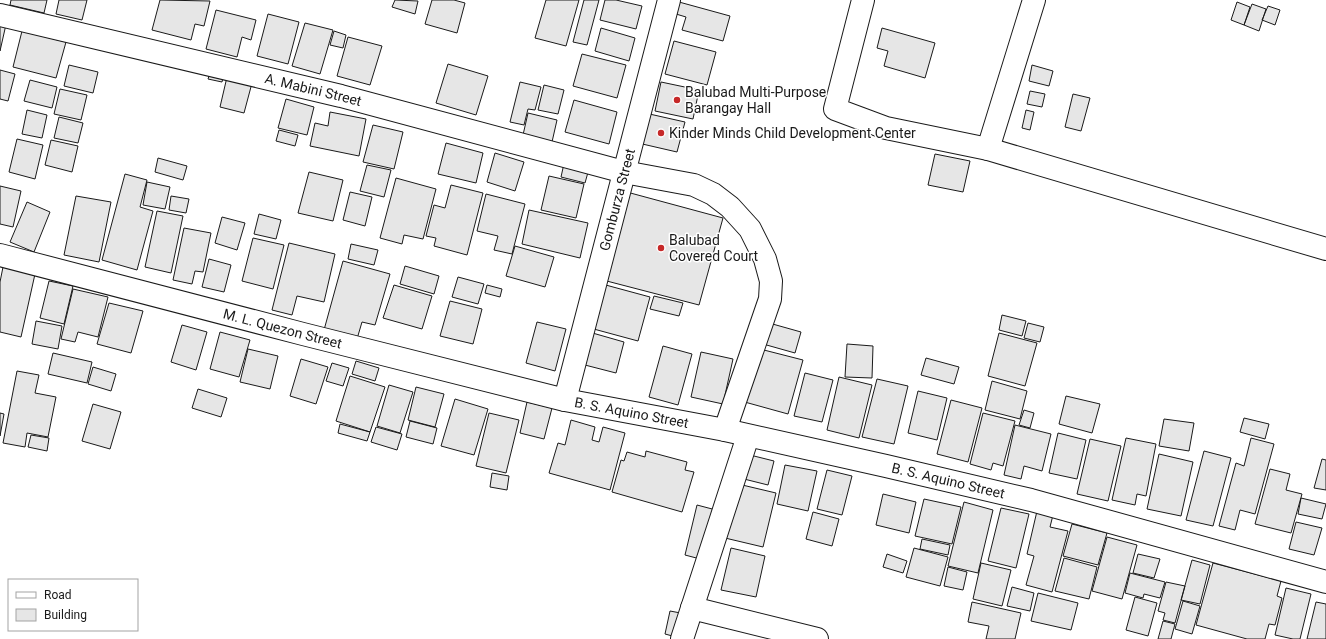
<svg xmlns="http://www.w3.org/2000/svg" width="1326" height="639" font-family="Roboto,sans-serif">
  <style>
    .building { fill: #e6e6e6; stroke: #1a1a1a }
    .lines { fill: none; stroke-linecap: round; stroke-linejoin: round }
    .minor-casing { stroke: #1a1a1a; stroke-width: 24 }
    .minor { stroke: #fff; stroke-width: 22 }
    .poi-dot { fill: #c62828; stroke: #fff; stroke-width: 1.5 }
    .labels { text-anchor: middle; dominant-baseline: central; stroke-width: 3; stroke-linejoin: round; paint-order: stroke }
    .street-label { font-size: 14px; fill: #1a1a1a; stroke: #fff }
    .poi-label { font-size: 14px; fill: #1a1a1a; stroke: #fff; text-anchor: start }
  </style>
  <rect width="100%" height="100%" fill="#fff"/>
  <path class="building" d="M11 0H47L44 13 10 5Z
    M59 0H87L82 20 56 14Z
    M160 0 210 1 204 26 195 24 191 40 152 30Z
    M395 0 418 1 415 14 392 7Z
    M432 0H454L465 3 457 33 425 24Z
    M546 0H579L566 46 535 38Z
    M584 0H599L587 45 573 42Z
    M605 0H616L642 6 636 29 600 20Z
    M679 2 730 16 723 41 682 30 686 17 676 14Z
    M1237 2 1250 7 1244 25 1231 20Z
    M1252 4 1266 9 1259 31 1244 25Z
    M1268 6 1280 10 1275 25 1262 20Z
    M216 10 256 20 251 40 242 37 237 57 206 49Z
    M268 14 299 22 288 64 257 56Z
    M0 18 7 20 0 51Z
    M305 23 333 30 320 74 292 66Z
    M601 28 635 38 629 61 595 51Z
    M882 28 935 43 925 78 884 66 888 51 877 48Z
    M22 31 66 42 56 78 13 67Z
    M334 31 346 35 343 48 330 45Z
    M348 37 382 46 370 85 337 76Z
    M674 41 716 52 707 85 665 74Z
    M582 54 626 65 617 98 573 86Z
    M448 64 488 76 476 115 436 103Z
    M69 65 98 72 93 93 64 86Z
    M1032 65 1053 71 1049 86 1029 81Z
    M0 70 15 74 8 101 0 99Z
    M211 70 224 73 222 82 208 79Z
    M227 77 252 83 244 113 220 107Z
    M30 80 57 87 52 108 24 101Z
    M520 82 541 87 535 110 528 109 524 125 510 122Z
    M661 82 699 90 693 119 655 111Z
    M544 85 564 90 558 114 538 110Z
    M60 89 87 95 81 120 54 114Z
    M1030 91 1045 94 1042 107 1027 104Z
    M1073 94 1090 98 1081 131 1065 127Z
    M286 99 314 107 307 135 278 128Z
    M574 100 617 112 609 144 565 132Z
    M27 110 47 115 42 138 22 134Z
    M1026 110 1034 112 1030 130 1022 128Z
    M330 112 366 119 359 156 310 146 315 123 328 126Z
    M528 113 557 120 552 142 523 135Z
    M645 113 685 122 677 152 638 143Z
    M59 117 83 123 78 143 54 138Z
    M373 125 403 132 394 169 363 162Z
    M279 130 298 135 295 146 276 141Z
    M17 139 43 145 35 179 9 172Z
    M51 140 78 146 72 172 45 165Z
    M446 143 483 153 476 183 438 174Z
    M495 153 524 162 515 191 487 182Z
    M935 154 970 161 963 192 928 185Z
    M158 158 187 166 183 180 155 172Z
    M565 159 590 165 585 183 561 177Z
    M367 165 391 170 384 197 360 191Z
    M309 172 343 180 333 221 298 213Z
    M125 174 147 180 140 207 153 211 137 270 102 260Z
    M549 176 584 184 576 218 541 210Z
    M396 178 436 189 423 239 404 235 402 244 380 238Z
    M147 182 170 187 165 209 143 205Z
    M451 185 483 193 467 255 434 246 436 238 426 236 434 205 445 208Z
    M0 186 21 191 13 227 0 224Z
    M623 191 723 218 699 305 599 279Z
    M350 192 372 197 365 226 343 220Z
    M486 194 525 204 512 254 494 250 498 236 477 231Z
    M76 196 111 202 99 262 64 255Z
    M171 196 189 199 186 213 169 210Z
    M27 202 50 212 34 252 10 242Z
    M529 210 588 223 580 258 522 244Z
    M157 211 183 216 171 273 145 267Z
    M259 214 281 220 276 239 254 234Z
    M222 217 245 223 237 250 215 243Z
    M184 228 211 233 203 272 195 271 192 284 173 280Z
    M253 238 284 245 273 289 242 281Z
    M289 243 335 254 324 302 297 296 292 315 272 310Z
    M351 244 378 250 374 265 348 259Z
    M515 246 554 257 545 287 506 276Z
    M209 259 231 265 224 292 202 287Z
    M343 261 390 274 375 325 362 322 357 339 324 330Z
    M405 266 439 276 434 294 400 284Z
    M3 267 35 274 21 337 0 332V282Z
    M458 277 484 284 478 304 452 297Z
    M49 281 73 286 64 324 40 318Z
    M602 284 650 297 638 341 590 328Z
    M394 285 432 296 422 329 383 318Z
    M487 285 502 289 500 297 485 293Z
    M73 289 108 297 98 337 78 332 75 342 61 339Z
    M654 296 683 303 679 316 650 309Z
    M450 301 482 309 473 344 440 336Z
    M109 303 143 311 131 353 97 344Z
    M1002 315 1026 321 1022 336 999 330Z
    M36 321 62 326 58 349 32 344Z
    M537 322 566 329 555 371 526 363Z
    M769 323 801 332 795 353 763 344Z
    M1028 323 1044 327 1040 342 1024 338Z
    M182 325 207 332 196 370 171 362Z
    M220 332 250 340 239 377 210 369Z
    M589 332 624 342 616 373 581 364Z
    M999 333 1037 343 1025 386 988 376Z
    M847 344 873 346 872 378 845 377Z
    M663 346 692 354 678 405 649 397Z
    M756 348 803 360 788 414 741 401Z
    M248 349 278 356 270 389 240 382Z
    M701 352 733 359 723 404 691 397Z
    M53 353 92 362 87 383 48 374Z
    M926 358 959 367 954 384 921 375Z
    M301 359 328 367 316 404 290 396Z
    M356 361 379 368 375 381 352 374Z
    M332 363 349 368 343 386 326 381Z
    M93 367 116 374 111 391 88 384Z
    M17 371 39 375 35 393 56 397 48 437 27 433 25 447 3 443Z
    M805 373 833 380 822 422 794 416Z
    M350 376 385 387 370 432 336 421Z
    M839 377 872 385 859 438 827 430Z
    M877 379 908 386 894 444 862 437Z
    M992 381 1027 391 1020 419 985 410Z
    M389 385 413 392 400 433 377 426Z
    M416 387 444 394 435 427 408 420Z
    M198 389 227 398 221 417 192 408Z
    M918 391 947 398 937 440 908 433Z
    M1066 396 1100 404 1092 433 1059 424Z
    M455 399 488 409 474 455 441 446Z
    M951 400 982 408 968 462 937 454Z
    M527 402 552 408 544 439 520 433Z
    M93 404 121 412 110 449 82 441Z
    M1024 410 1034 413 1030 428 1019 425Z
    M0 413 4 414 0 436Z
    M489 413 519 420 506 473 476 466Z
    M983 413 1015 421 1003 466 993 463 991 470 970 464Z
    M1244 418 1269 424 1265 439 1240 432Z
    M1164 419 1194 423 1189 451 1159 446Z
    M571 420 595 427 592 440 599 442 603 427 625 433 610 490 549 473 558 443 565 445Z
    M410 421 437 428 433 444 406 437Z
    M340 424 370 432 367 441 338 433Z
    M1015 425 1051 434 1042 471 1024 466 1021 479 1004 475Z
    M376 427 402 434 397 450 371 442Z
    M1058 433 1086 440 1077 479 1049 473Z
    M31 435 49 438 47 451 28 447Z
    M1126 438 1156 444 1146 496 1137 494 1135 505 1112 500Z
    M1251 438 1274 444 1255 514 1240 510 1235 530 1219 526 1236 463 1244 466Z
    M1090 439 1121 446 1108 501 1077 494Z
    M646 451 687 462 685 470 694 472 682 512 612 492 621 460 624 461 627 452 645 457Z
    M1204 451 1231 458 1213 526 1186 520Z
    M746 454 774 461 768 485 740 478Z
    M1159 454 1193 462 1181 516 1147 509Z
    M1322 459 1326 460V490L1314 488Z
    M785 465 817 471 808 511 777 504Z
    M1270 469 1290 474 1286 490 1302 494 1291 533 1255 524Z
    M827 470 852 476 842 515 817 509Z
    M492 473 509 476 507 490 490 487Z
    M738 484 776 493 763 547 725 538Z
    M883 494 916 502 909 533 876 525Z
    M1301 498 1326 504 1322 519 1298 514Z
    M924 499 961 507 952 544 915 536Z
    M964 502 993 510 978 573 948 566Z
    M697 505 716 510 704 560 685 555Z
    M1001 508 1029 514 1016 568 988 561Z
    M1037 511 1053 515 1050 527 1068 531 1052 592 1026 585 1034 556 1027 554Z
    M813 512 839 519 832 546 806 539Z
    M1296 522 1322 528 1314 555 1289 549Z
    M1072 524 1107 533 1098 565 1063 556Z
    M1107 537 1137 545 1122 599 1092 591Z
    M922 539 950 545 948 555 920 549Z
    M731 548 765 556 756 597 721 590Z
    M914 548 948 557 940 586 906 577Z
    M887 554 907 561 903 573 883 567Z
    M1138 554 1160 559 1154 578 1133 573Z
    M1064 558 1097 567 1089 599 1055 591Z
    M1192 560 1210 565 1200 604 1181 600Z
    M981 563 1011 570 1002 606 973 599Z
    M1213 563 1281 581 1277 596 1282 598 1275 625 1269 624 1265 639H1247L1196 625Z
    M948 567 967 572 963 590 944 586Z
    M1130 573 1165 582 1160 598 1144 594 1143 598 1125 593Z
    M1166 582 1185 586 1175 623 1163 620 1165 613 1158 611Z
    M1012 587 1034 593 1030 611 1007 606Z
    M1286 588 1311 594 1300 639H1293L1275 635Z
    M1038 593 1078 603 1071 630 1031 621Z
    M1135 597 1157 603 1148 636 1126 630Z
    M1183 601 1200 606 1192 634 1175 629Z
    M972 602 1021 613 1015 639H986L989 626 968 622Z
    M1316 602 1326 604V639H1307Z
    M670 611 686 614 680 638 665 634Z
    M1163 621 1175 624 1171 639H1158Z"/>
  <g class="lines">
    <g class="minor-casing">
      <g id="minor">
        <path d="M863 0 835 109 886 128 988 149 1326 249"/>
        <path id="s1" d="M0 15 341 96 624 172 694 185 713 194 730 207 750 229 765 259 771 281 770 299 725 430"/>
        <path d="M988 149 1034 0"/>
        <path id="s2" d="M0 255 303 334 565 400 725 430 886 466 1031 500 1326 582"/>
        <path id="s3" d="M565 400 669 0"/>
        <path d="M692 608 817 639"/>
        <path d="M682 639 748 436"/>
      </g>
    </g>
    <use href="#minor" class="minor"/>
  </g>
  <g class="poi-dot">
    <circle cx="677" cy="100" r="4"/>
    <circle cx="661" cy="133" r="4"/>
    <circle cx="661" cy="248" r="4"/>
  </g>
  <g class="labels">
    <g class="street-label">
      <text stroke="none"><textPath href="#s1" startOffset="322">A. Mabini Street</textPath></text>
      <text stroke="none"><textPath href="#s3" startOffset="207">Gomburza Street</textPath></text>
      <text stroke="none"><textPath href="#s2" startOffset="292">M. L. Quezon Street</textPath></text>
      <text stroke="none"><textPath href="#s2" startOffset="651">B. S. Aquino Street</textPath></text>
      <text stroke="none"><textPath href="#s2" startOffset="975">B. S. Aquino Street</textPath></text>
    </g>
    <g class="poi-label">
      <text x="685" y="92">Balubad Multi-Purpose<tspan x="685" dy="16">Barangay Hall</tspan></text>
      <text x="669" y="133">Kinder Minds Child Development Center</text>
      <text x="669" y="240">Balubad<tspan x="669" dy="16">Covered Court</tspan></text>
    </g>
  </g>
  <rect x="8" y="579" width="130" height="52" fill="#ffffff" stroke="#a3a3a3"/>
  <rect x="16" y="592" width="20" height="6" fill="#ffffff" stroke="#a3a3a3"/>
  <text x="44" y="599" font-size="12" fill="#1a1a1a">Road</text>
  <rect x="16" y="609" width="20" height="12" fill="#e6e6e6" stroke="#a3a3a3"/>
  <text x="44" y="619" font-size="12" fill="#1a1a1a">Building</text>
</svg>
